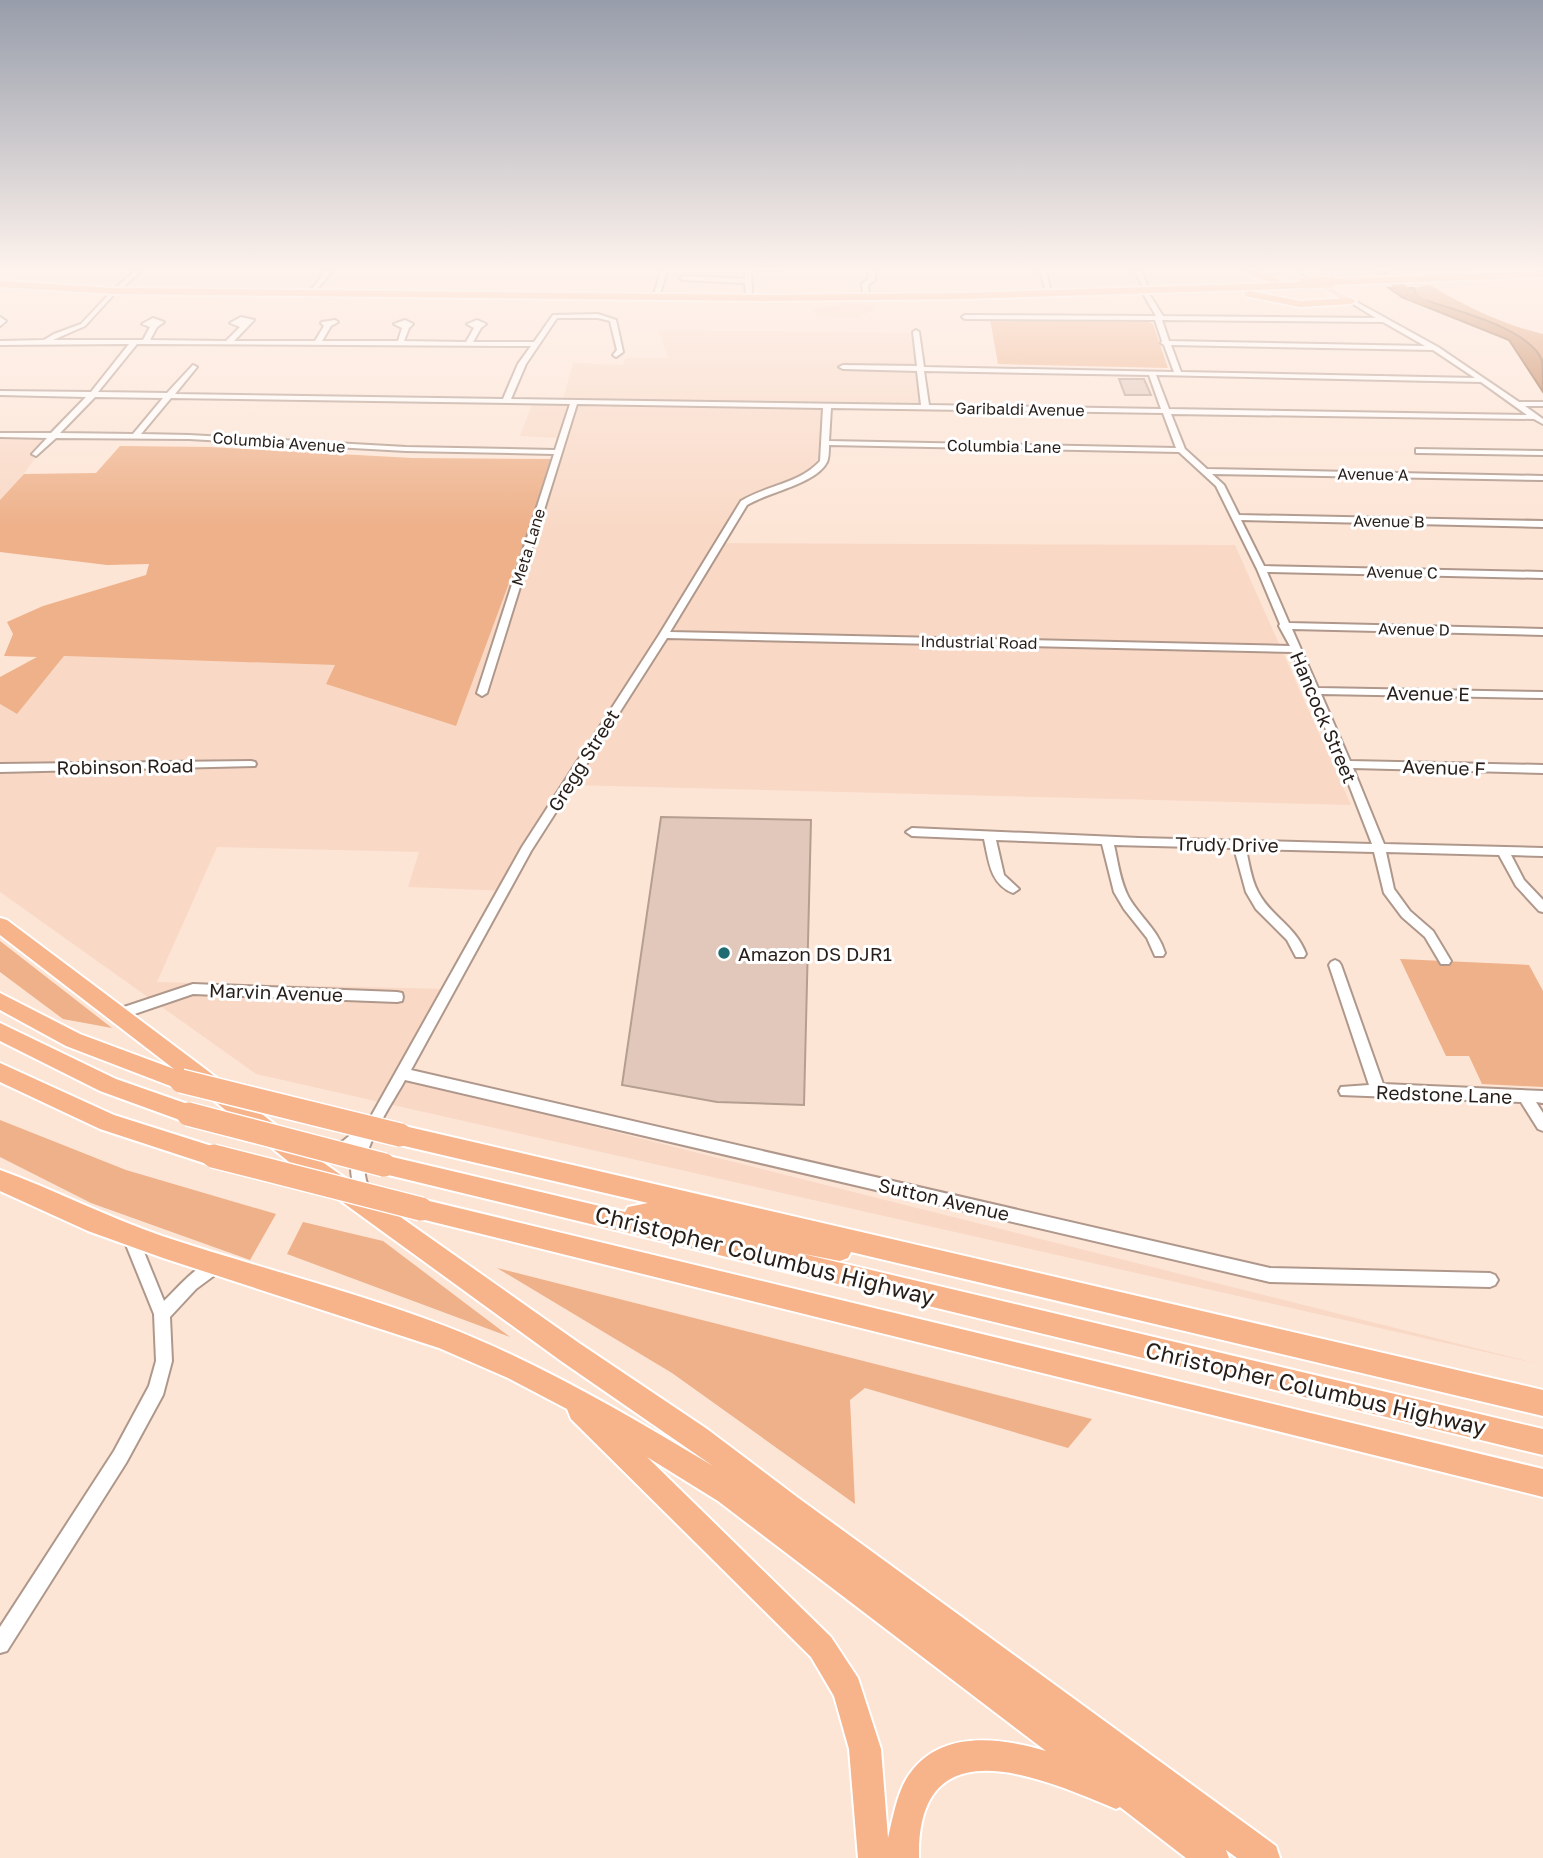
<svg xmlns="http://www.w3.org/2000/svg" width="1543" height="1858" font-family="'Golos Text',sans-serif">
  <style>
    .built { fill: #f9d9c6 }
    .green { fill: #eeb18a }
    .forest { fill: #db9467 }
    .water { fill: #bf7a4e; stroke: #915e3e; stroke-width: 2 }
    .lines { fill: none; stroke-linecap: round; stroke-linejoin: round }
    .river { fill: #bf7a4e; fill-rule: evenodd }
    .building { fill: #e1c8ba; stroke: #b59e90; stroke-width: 2 }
    .minor-casing { stroke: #af988b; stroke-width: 4 }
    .major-casing { stroke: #fff; stroke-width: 3 }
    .highway-casing { stroke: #fff; stroke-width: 4 }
    .minor { fill: #fff; fill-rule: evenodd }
    .major { fill: #fad1b9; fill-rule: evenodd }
    .highway { fill: #f7b38a; fill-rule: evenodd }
    .highway-bridge-far1-casing { stroke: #fff; stroke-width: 13; stroke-linecap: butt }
    .highway-bridge-casing { stroke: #fff; stroke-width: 26; stroke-linecap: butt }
    .highway-bridge-far1 { stroke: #f7b38a; stroke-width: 11 }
    .highway-bridge { stroke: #f7b38a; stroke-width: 23 }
    .poi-dot { fill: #1f6b71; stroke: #fff; stroke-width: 2.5 }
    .labels { text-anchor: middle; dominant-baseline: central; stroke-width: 6; stroke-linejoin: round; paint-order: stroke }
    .far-street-label { font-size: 16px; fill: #271e19; stroke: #fff }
    .street-label { font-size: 19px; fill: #271e19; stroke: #fff }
    .poi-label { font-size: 19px; fill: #271e19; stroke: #fff; text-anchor: start }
    .near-street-label { font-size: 23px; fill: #271e19; stroke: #fff }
  </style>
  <rect width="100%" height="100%" fill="#fde5d6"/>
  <path class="built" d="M1309 268H1543V272L1323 276Z
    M841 303 873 305 874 310 856 318 816 316 814 308 841 306Z
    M658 330 914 333 926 408 828 407 820 464 807 473 758 493 742 502 716 543 1235 545 1351 805 572 785 506 891 408 887 419 852 217 847 157 982 447 989 396 1077 1543 1365 256 1074 0 892V704L17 714 64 656 336 665 326 684 456 726 560 438 520 436 533 402 562 403 573 363 623 365 625 358H668Z
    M0 435 51 436 24 474 0 500Z"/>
  <path class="green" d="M990 319 1146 321 1153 324 1168 368 998 364Z
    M120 446 209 447 413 458 555 459 456 726 326 684 335 665 64 656 17 714 0 704V677L37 657 4 656 13 634 7 622 43 606 146 575 149 564 107 565 0 552V500L24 474 96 473Z
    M0 941 112 1028 63 1019 0 972Z
    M1400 959 1529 965 1543 991V1087L1482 1084 1469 1056H1446Z
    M0 1120 126 1170 276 1214 250 1260 91 1203 0 1157Z
    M303 1222 383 1241 510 1337 287 1254Z
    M497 1268 1092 1419 1068 1448 865 1388 850 1400 855 1504 672 1373Z"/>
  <path class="forest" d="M1430 285C1464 306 1504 325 1543 334V361L1531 344 1496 325 1418 298 1414 288Z"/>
  <path class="water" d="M1389 288H1414L1418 298C1451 309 1528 327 1542 360 1543 368 1543 383 1543 392L1509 340 1402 297Z"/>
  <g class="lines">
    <path class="river" d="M1370 268H1381L1430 303 1424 306 1411 301Z"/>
  </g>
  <path class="building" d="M1119 379H1144L1151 395H1125Z
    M661 817 811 820 804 1105 717 1102 622 1085Z"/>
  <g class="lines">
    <g class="minor-casing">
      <path id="minor" d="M138 268H144L121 289H117V287Z
        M328 268H334L316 291H312L311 290Z
        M662 268H668L660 294 657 296 654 294Z
        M745 268H751L752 295 749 297 746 295 745 283 683 280 680 278 683 276 745 279Z
        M754 268H783L780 270H757Z
        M868 268H874L875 280 868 285 869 295 866 297 863 295 862 284 869 279Z
        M1039 268H1045L1051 292 1046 291Z
        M1134 268H1140L1148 287 1146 289 1163 316 1376 318 1348 301 1353 300 1438 347 1519 402H1543V406H1525L1543 419V424L1534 419 1171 414 1185 449 1207 469 1543 476V480L1212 474 1224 485 1239 515 1543 521V527L1241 520 1264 566 1543 572V578L1267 572 1289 623 1543 629V635L1292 629 1318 688 1543 692V698L1321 694 1350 761 1543 765V773L1353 768 1384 844 1543 848V856L1511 855 1524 880 1543 900V912L1539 911 1516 886 1499 855 1386 852 1394 889 1410 911 1433 931 1451 961 1449 964H1441L1425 937 1402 917 1384 893 1374 852 1246 849C1249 863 1251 879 1258 892 1271 917 1295 925 1306 954L1304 957H1296L1287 940 1256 909 1246 892 1234 848 1114 845C1118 862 1120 882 1129 898 1141 918 1158 930 1165 953L1163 956H1155L1147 938 1124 909 1114 892 1102 844 996 840 1004 875 1019 889 1013 893C990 884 989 861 984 839L912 836 906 832 912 828 1139 838 1372 844 1341 764 1292 652 667 638 531 851 411 1070 1270 1268 1490 1273 1495 1275 1498 1280 1495 1285 1490 1287 1270 1282 405 1080C392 1104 361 1147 365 1175 366 1183 369 1189 372 1196L370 1201 365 1203 360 1201C351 1182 348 1168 355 1148L335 1156 330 1154 328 1150 330 1146 343 1141 369 1120 522 847 659 635 741 501C767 485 799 484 820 461L823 408 577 404 487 693 482 696 477 693 554 454 406 451 189 439 56 438 36 456 32 454 47 438 0 437V433H51L86 397 0 395V391L91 392 129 344 0 345V341L44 340 54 334 81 324 114 289 116 290V292L85 326 53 340H143L150 327 142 324 153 318 164 322 157 327 150 340 226 341 240 327 230 323 241 317 254 320 234 341H315L324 326 321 323 322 322 335 320 338 322 331 326 322 341H398L402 328 394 324 405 320 413 324 409 328 404 341 466 342 474 328 467 324 477 320 486 324 481 328 473 342H534L553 315 598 314 616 320 623 352 616 357 613 355 617 350 610 321 598 318H557L526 364 511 399 921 405 917 371 843 369 839 367 843 365 917 366 913 332 916 330 919 332 924 367 1174 372 1164 345 1161 343 1162 341 1155 320 965 319 962 317 965 315 1156 316 1141 290 1143 288ZM1162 320 1383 322 1425 346 1169 341ZM137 344 531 346 518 364 503 399 175 394 197 367 193 365 167 393 98 392ZM1171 345 1433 350 1475 378 1181 372ZM924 371 1149 375 1161 409 929 405ZM1156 375 1481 382 1527 415 1169 409ZM95 397 163 398 133 434 60 433ZM171 398 570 404 555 450 406 447 189 435 141 434ZM831 408 1163 413 1176 448 829 441ZM829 445 1179 452 1216 486 1257 569 1280 624 1279 626 1290 646 670 632 747 505C768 492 816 484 827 462 829 458 829 450 829 445Z
        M1467 268H1474L1498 276 1495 278 1478 274Z
        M0 317 6 321 0 326Z
        M1416 449 1543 451V455L1419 453H1416Z
        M251 761 255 762 256 764 255 766 0 772V764Z
        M1335 960 1339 962 1341 965 1383 1084 1543 1091V1103L1536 1102 1543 1113V1131L1538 1129 1521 1102 1341 1095 1339 1091 1341 1087 1369 1085 1329 965 1331 962Z
        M193 984 397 992 402 993 403 997 402 1001 397 1002 193 994 117 1020 112 1019 110 1015 112 1011Z
        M130 1228 135 1230 164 1301C180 1285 197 1265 218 1257L223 1259 226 1264 223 1269 196 1289 170 1317 172 1361 163 1395 126 1463 7 1651 0 1653V1627L114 1451 149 1386 156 1361 154 1314 122 1235 125 1230Z"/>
    </g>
    <g class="major-casing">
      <path id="major" d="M1287 268H1296L1355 301 1348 303Z"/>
    </g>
    <g class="highway-casing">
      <path id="highway" d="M1240 268H1251L1281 280 1276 283 1256 278Z
        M1543 271V277L1331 285 1326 282 1331 279Z
        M0 281 114 288 765 295 961 293 1308 282 1313 285 1308 288 961 299 765 301 114 294 0 287Z
        M1249 291 1300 301 1351 298 1356 301 1351 304 1300 307 1245 296 1244 294Z
        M0 918 7 920 208 1071 321 1161 579 1343 707 1429 797 1497 1276 1846 1280 1858H1237L1226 1850 1229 1858H1186L1120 1807 1116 1809C1042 1778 916 1722 919 1858H858L849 1749 834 1696 811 1657 571 1419 567 1409 508 1378 439 1348 163 1258 88 1231 0 1191V1170C55 1190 107 1217 162 1236 255 1267 354 1291 445 1326 540 1363 626 1414 713 1466L561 1361 305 1175 191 1082 189 1087 181 1090 173 1087 66 1046 0 1010V993L80 1034 174 1069 0 935ZM647 1457 718 1501 1046 1751C1002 1738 943 1729 911 1772 898 1788 893 1817 888 1838L881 1749 858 1678 831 1637Z
        M0 1023 116 1079 196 1107 199 1114 196 1121 188 1123 100 1091 0 1041Z
        M0 1063 114 1115 221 1149 224 1156 221 1163 213 1166 100 1129 0 1082Z
        M400 1125 1543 1390V1416L851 1252 848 1258 840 1261 799 1253 1543 1429V1455L376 1172 373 1165 376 1158 384 1155 625 1212 628 1207 648 1203 400 1145 392 1142 389 1135 392 1128Z
        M421 1199 1543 1469V1497L421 1219 413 1216 409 1209 413 1202Z"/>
    </g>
    <use href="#minor" class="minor"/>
    <use href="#major" class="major"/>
    <use href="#highway" class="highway"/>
    <g class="highway-bridge-far1-casing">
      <path id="highway-bridge-far1" d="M1305 283 1331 282"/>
    </g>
    <g class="highway-bridge-casing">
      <path id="highway-bridge" d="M181 1081 400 1135
        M188 1114 384 1165
        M213 1156 421 1209"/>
    </g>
    <use href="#highway-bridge-far1" class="highway-bridge-far1"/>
    <use href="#highway-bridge" class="highway-bridge"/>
  </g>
  <linearGradient id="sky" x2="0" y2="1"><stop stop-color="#979daa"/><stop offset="0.51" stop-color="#fef3ed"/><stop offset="1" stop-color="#fef3ed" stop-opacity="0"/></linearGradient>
  <rect width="1543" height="528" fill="url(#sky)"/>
  <circle class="poi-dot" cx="724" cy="953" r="7"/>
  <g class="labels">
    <g class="far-street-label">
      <text transform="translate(1020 409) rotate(1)">Garibaldi Avenue</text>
      <text transform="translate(279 442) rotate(4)">Columbia Avenue</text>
      <text transform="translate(1004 446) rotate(1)">Columbia Lane</text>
      <text transform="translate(1373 474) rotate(1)">Avenue A</text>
      <text transform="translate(1389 521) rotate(1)">Avenue B</text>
      <text transform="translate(528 547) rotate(-73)">Meta Lane</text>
      <text transform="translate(1402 572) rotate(1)">Avenue C</text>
      <text transform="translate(1414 629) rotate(1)">Avenue D</text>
      <text transform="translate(979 642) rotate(1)">Industrial Road</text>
    </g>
    <g class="street-label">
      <text transform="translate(1428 693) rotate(1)">Avenue E</text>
      <text transform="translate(1324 717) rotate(67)">Hancock Street</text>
      <text transform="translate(583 760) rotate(-58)">Gregg Street</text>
      <text transform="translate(125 766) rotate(-1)">Robinson Road</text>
      <text transform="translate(1444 767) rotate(2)">Avenue F</text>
      <text transform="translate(1227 844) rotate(1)">Trudy Drive</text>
      <text transform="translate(276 992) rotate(2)">Marvin Avenue</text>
      <text transform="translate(1444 1094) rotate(2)">Redstone Lane</text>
      <text transform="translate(944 1199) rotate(13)">Sutton Avenue</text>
    </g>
    <g class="poi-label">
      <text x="738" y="953">Amazon DS DJR1</text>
    </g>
    <g class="near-street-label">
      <text transform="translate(765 1255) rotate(14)">Christopher Columbus Highway</text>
      <text transform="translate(1316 1388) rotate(13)">Christopher Columbus Highway</text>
    </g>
  </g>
</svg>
